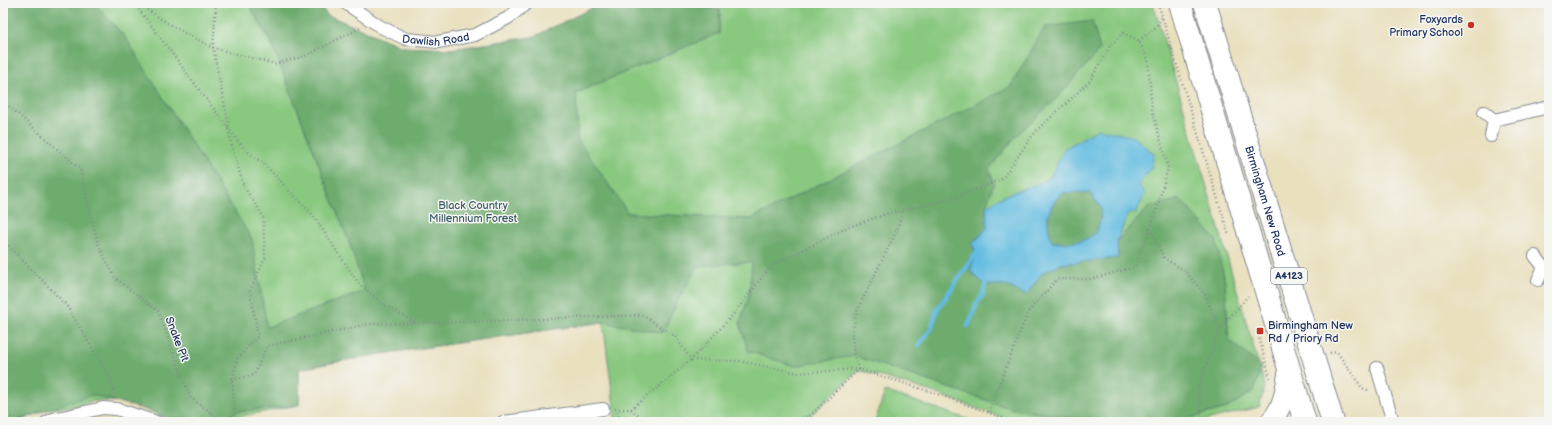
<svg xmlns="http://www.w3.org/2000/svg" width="1552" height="425" font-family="'Balsamiq Sans',sans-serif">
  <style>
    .green { fill: #88c87f; stroke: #527c6e }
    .forest { fill: #6eac6e; stroke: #446e66 }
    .water { fill: #62bce0; stroke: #3e769f; fill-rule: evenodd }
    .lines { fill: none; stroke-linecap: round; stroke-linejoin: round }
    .stream { stroke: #62bce0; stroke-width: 4.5 }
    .street-casing { stroke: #82888e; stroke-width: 14 }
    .primary-casing { stroke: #82888e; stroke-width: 22 }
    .highway-casing { stroke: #82888e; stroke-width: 24 }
    .path { stroke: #82888e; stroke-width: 2.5; stroke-dasharray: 1 3; stroke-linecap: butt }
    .street { stroke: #fff; stroke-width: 12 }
    .primary { stroke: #fff; stroke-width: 20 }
    .highway { stroke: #fff; stroke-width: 22 }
    .poi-dot { fill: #c8321e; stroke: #f6f6f2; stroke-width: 1.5 }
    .labels { text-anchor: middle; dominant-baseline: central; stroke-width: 3; stroke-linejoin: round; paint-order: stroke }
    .shield { fill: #f6f6f2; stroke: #5d6b8a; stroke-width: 1 }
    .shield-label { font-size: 10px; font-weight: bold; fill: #1b2f5e }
    .poi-label { font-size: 11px; fill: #1b2f5e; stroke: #f6f6f2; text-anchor: end }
    .street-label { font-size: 11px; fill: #1b2f5e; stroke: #f6f6f2 }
    .park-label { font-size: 11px; fill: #3c5d68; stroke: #f6f6f2 }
  </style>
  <rect width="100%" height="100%" fill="#f6f6f2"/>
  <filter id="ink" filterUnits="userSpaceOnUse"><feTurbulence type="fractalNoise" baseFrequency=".025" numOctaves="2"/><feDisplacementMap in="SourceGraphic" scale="8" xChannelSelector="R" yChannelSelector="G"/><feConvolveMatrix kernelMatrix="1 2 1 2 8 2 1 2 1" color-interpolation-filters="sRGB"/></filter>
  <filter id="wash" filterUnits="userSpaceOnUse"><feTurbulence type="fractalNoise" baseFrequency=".012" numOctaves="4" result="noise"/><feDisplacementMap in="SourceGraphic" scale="16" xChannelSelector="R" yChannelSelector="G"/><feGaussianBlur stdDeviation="0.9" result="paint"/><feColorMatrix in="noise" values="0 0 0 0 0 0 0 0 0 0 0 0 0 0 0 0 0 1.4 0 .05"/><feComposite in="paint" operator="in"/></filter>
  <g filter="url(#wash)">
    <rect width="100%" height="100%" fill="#e9e0be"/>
    <path class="green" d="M3 3H318L327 15 403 47 451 49 533 37 550 29 719 34 720 9 735 3H1153L1265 386 1259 407 1198 422H1017L1006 419 932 392 859 370 811 415 810 422H616L603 322 374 355 299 369V405L232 418 224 422H175L127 402 102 401H91L79 406 49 409 27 418 20 422H3Z
      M885 391 976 422H875Z"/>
    <path class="forest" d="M3 3H94L125 37 252 239 267 327 365 291 350 245 271 42 248 3H318L327 15 403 47 451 49 533 37 602 3 681 4 720 9 719 33 576 93 578 140 628 213 751 219 1010 87 1045 27 1092 21 1100 49 1058 97 1015 137 989 169 994 183 986 206 987 228 972 243 976 253 970 271 985 285H1005L1026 295 1042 273 1061 264 1118 258 1117 241 1149 207 1180 199 1216 240 1225 282 1229 340 1262 367 1254 391 1227 408 1175 422 1087 420 1012 409 854 356 794 366 748 351 740 323 749 295 752 262 698 266 677 302 663 333 603 322 374 355 299 369V405L237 412 220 422H177L147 410 92 395 26 417 17 422H3Z
      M1089 192 1101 208C1100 214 1101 222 1098 227 1092 245 1067 243 1052 242 1045 218 1046 213 1061 193Z"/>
    <path class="water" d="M1098 129 1134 137 1154 154 1151 168 1138 185 1145 193 1136 213H1128L1117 241 1118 258 1060 264 1042 273 1026 295 1005 285H985L970 271 976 253 972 244 987 228 986 206 1006 195 1042 182 1050 178 1064 149ZM1089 192 1101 208C1100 214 1101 222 1098 227 1092 244 1067 243 1052 242 1045 219 1046 212 1061 193Z"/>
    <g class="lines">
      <path class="stream" d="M968 326 977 303 982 296 985 285
        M919 345 931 329 937 310 976 253"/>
    </g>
  </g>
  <g filter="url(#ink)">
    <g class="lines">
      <g class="street-casing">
        <g id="street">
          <path id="s1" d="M345 3 381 27 406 39 438 42 475 35 508 18 527 3"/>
          <path d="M1484 112 1494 120 1491 136"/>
          <path d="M1494 120 1549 107"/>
          <path d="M1535 256 1544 267 1538 280"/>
          <path d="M1377 368 1393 422"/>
          <path d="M47 422 53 419 103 408 117 409 156 422"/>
          <path d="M503 422 603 409"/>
        </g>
      </g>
      <g class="primary-casing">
        <path id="primary" d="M1270 422C1284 408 1286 387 1289 368"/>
      </g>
      <g class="highway-casing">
        <g id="highway">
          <path d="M1180 3 1305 422"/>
          <path id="s2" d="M1205 3 1333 422"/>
        </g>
      </g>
      <path class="path" d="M134 3 244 149 264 164 312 214 359 284 384 305 415 322
        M137 3 172 26 213 48 275 64 305 56 360 28
        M216 3 213 48 228 121V127L231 143 244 187 263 216 265 258 250 291 258 336 238 358 232 380 236 422
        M1158 3 1229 236
        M1139 41 1157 26 1162 17
        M3 101 80 169 98 244 115 278 158 311 190 397 223 422
        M1150 228 1164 258 1185 271 1206 296 1212 312 1220 329
        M3 240 66 305 111 379 114 395
        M1257 331 1270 378
        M1330 353 1337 352 1362 388 1370 391
        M232 380 254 375 267 346 369 324 468 322 642 315 675 336 691 360 739 361 799 373 859 369 932 392 1006 419 1017 422
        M615 409H631L691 360 732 316 771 266 846 228 886 214 951 199 1002 179 1035 132 1090 81 1110 46 1123 33 1139 41 1148 59 1152 109 1168 168 1155 215 1135 267 1092 279H1057L1028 312 988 413
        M631 409 647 422
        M617 411 622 422
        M3 415 33 422
        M786 422 811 415 859 369 854 356 852 335 856 313 897 230 903 210
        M1202 422 1198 387 1220 329 1248 296"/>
      <use href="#street" class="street"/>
      <use href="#primary" class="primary"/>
      <use href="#highway" class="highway"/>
    </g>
  </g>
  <g class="poi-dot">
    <circle cx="1471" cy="25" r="4"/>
    <rect x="1256" y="327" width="8" height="8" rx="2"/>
  </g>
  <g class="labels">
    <rect class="shield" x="1271" y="268" width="36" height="16" rx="3"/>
    <g class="shield-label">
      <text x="1289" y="276">A4123</text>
    </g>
    <g class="poi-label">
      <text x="1463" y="19">Foxyards<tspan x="1463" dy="13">Primary School</tspan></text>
      <text x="1268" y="325" text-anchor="start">Birmingham New<tspan x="1268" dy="13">Rd / Priory Rd</tspan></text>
    </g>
    <g class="street-label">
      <text stroke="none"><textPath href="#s1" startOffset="101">Dawlish Road</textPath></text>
      <text stroke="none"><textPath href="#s2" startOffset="207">Birmingham New Road</textPath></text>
      <text transform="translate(177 339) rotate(69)">Snake Pit</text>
    </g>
    <g class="park-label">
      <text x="473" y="205">Black Country<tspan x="473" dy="13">Millennium Forest</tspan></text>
    </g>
  </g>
  <rect width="1552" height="425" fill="none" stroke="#f6f6f2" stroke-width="16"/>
</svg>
